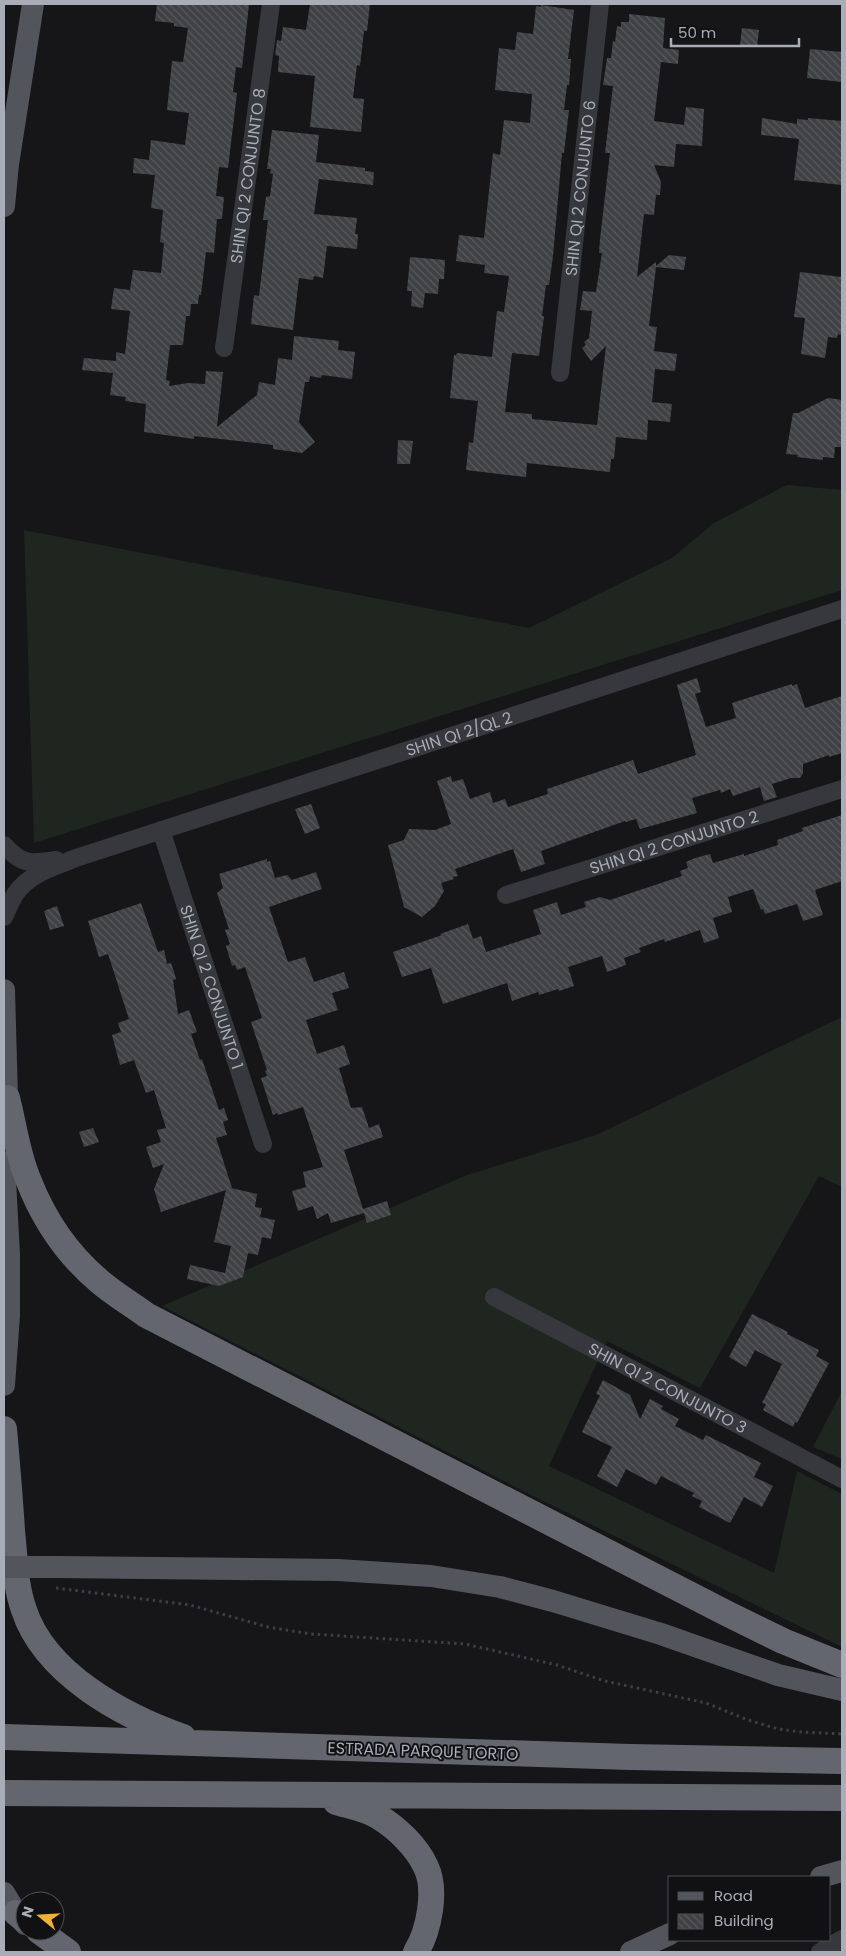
<svg xmlns="http://www.w3.org/2000/svg" width="846" height="1956" font-family="Poppins,sans-serif">
  <style>
    .grass { fill: #1e261f }
    .building { fill: url(#building-back-hatch) }
    .lines { fill: none; stroke-linecap: round; stroke-linejoin: round }
    .path { stroke: #3d3f44; stroke-width: 3; stroke-dasharray: 2.5 4; stroke-linecap: butt }
    .minor { stroke: #37383d; stroke-width: 18 }
    .major { stroke: #53555c; stroke-width: 22 }
    .highway { stroke: #63666e; stroke-width: 26 }
    .major-bridge { stroke: #53555c; stroke-width: 22 }
    .labels { text-anchor: middle; dominant-baseline: central; stroke-width: 4; stroke-linejoin: round; paint-order: stroke }
    .street-label { font-size: 16px; fill: #a8adb8; stroke: #111113 }
  </style>
  <defs>
    <pattern id="building-back-hatch" width="6" height="6" patternUnits="userSpaceOnUse" patternTransform="scale(1.25)"><rect width="6" height="6" fill="#404145"/><path d="M-1 5l2 2M0 0l6 6M5-1l2 2" fill="none" stroke="#595a5e"/></pattern>
  </defs>
  <rect width="100%" height="100%" fill="#161618"/>
  <path class="grass" d="M787 485 842 490V590L34 843 24 530 529 628 672 558 714 523Z
    M842 1017V1187L819 1176 700 1388 607 1341 549 1466 774 1573 797 1471 842 1494V1647L535 1497 162 1306 467 1175 596 1135Z
    M842 1391V1459L813 1447Z"/>
  <path class="building" d="M157 4H249L242 68 236 67 233 92 237 93 228 168 219 167 216 196 224 197 222 219H217L214 253 206 252 201 295H199L198 304H191L190 316H186L183 345H170L166 380 170 381 169 386 188 383 205 384 206 371 223 372 217 427 257 395 259 382 275 385 278 358 292 360 294 336 339 341 338 350 355 352 352 379 322 375 321 378 310 376 309 382H305L299 422 315 442 302 453 273 449V445L194 436V439L144 432 146 404 125 401 126 397 110 395 113 373 82 370 84 358 116 361V352L125 354 130 311 111 309 114 288 130 290 133 270 161 273 164 243 160 242 163 210 151 208 155 175 133 173 134 158 149 160 151 140 185 145 189 113 167 110 172 61 183 62 188 28 174 26V23L155 21Z
    M310 4H370L367 31H364L360 66 357 65 353 98 364 99 361 132 310 127 315 76 278 72 279 56 275 55 277 40 281 41 283 27 306 30Z
    M541 5 574 10 568 59H571L569 85H567L564 110H569L564 153H562L553 256 549 285H546L542 316H544L539 356 512 353 505 412 532 414V419L597 425 606 346 591 361 582 348 586 345 584 342 589 338 592 311 580 310 583 291 596 292 602 253H599L600 239 610 153H605L613 86 603 85 607 58H611L613 41 615 42 617 26 621 27V22H629V14L665 18 663 48 679 50 678 64 661 62 654 121 684 125 686 107 704 109 702 146 676 144 674 167 654 165 661 182 660 195H656L654 215 644 214 637 277 656 262V266L669 255 686 257 684 270 656 267 649 326 657 327 654 351 677 354 675 371 655 369 652 402 672 404 670 422 648 420 647 440 616 437 614 459H611L610 472 527 463 526 477 466 470 469 442 473 443 478 401 450 398 454 355H456L457 353 492 357 497 311 504 312 509 276 484 273 485 265 456 261 459 235 484 238 493 153 500 155 504 120 530 123 532 94 495 90 499 48 515 50 517 32 533 34 536 6 541 7Z
    M742 28 759 30 757 47 740 45Z
    M810 49 842 52V82L807 78Z
    M762 118 797 124V119L808 120V118L842 121V185L794 180 799 139 761 135Z
    M272 130 319 135 316 162 365 168V171L374 172 373 185 319 179 314 214 357 218 355 234H358L357 249 327 246 323 278 314 276 313 280 299 278 293 330 251 324 254 295 259 296 268 220H263L266 197 270 196 273 174 270 173 271 169H267Z
    M410 257 445 260 444 279H439L438 294 425 293 423 308 411 306 412 291H407Z
    M800 272 842 277V335L838 334 837 338 828 337 825 358 801 354 805 318 794 317Z
    M828 398 842 400V447H835L834 458 823 457V460L797 457 798 455 786 454 793 413H798Z
    M398 440 413 441 410 464H397Z
    M697 678 701 692 695 694 706 727 736 718 732 703 792 684V686L797 684 805 708 842 696V753L829 757V755L803 764V773L800 778H791L772 784 777 797 764 801 760 787 733 796 730 789 721 793 720 790 692 798 697 813 640 829 636 819 626 822 625 821 541 851 545 864 521 872 513 849 455 869 458 876 453 877 454 879 441 883 444 891 435 906 422 917 404 907 388 845 404 840 409 829 435 830 451 824 437 781 451 776 452 782 463 779 470 799 490 792 493 803 505 799 508 807 548 794 547 789 633 760 638 774 696 755 677 685Z
    M311 804 320 828 305 834 295 809Z
    M842 815V881L815 890 823 915 803 921 797 904 765 914 763 909 761 910 753 889 728 897 732 912 713 918 719 938 704 943 700 930 665 942 664 939 639 948 641 952 624 958 626 965 607 972 602 956 568 967 574 986 559 991 558 989 539 995 538 992 512 1001 507 983 443 1004 431 968 402 977 393 952 442 935 440 934 468 924 473 939 481 936 486 952 541 934 533 910 557 902 561 915 586 907 584 902 600 897 610 900 682 876 680 871 688 868 686 862 695 858 710 854 713 863 744 854V856L778 845 777 840 803 831 802 828Z
    M267 859V862L270 861 275 878 287 875 292 880 316 872 322 889 269 907 288 962 305 957 314 982 344 972 349 988 332 993 338 1010 306 1020 317 1054 344 1045 350 1064 339 1068 351 1108 362 1107 369 1128 379 1124 383 1137 344 1150 363 1209 387 1201 391 1215 367 1223 364 1213 331 1223 328 1213 317 1219 313 1206 298 1211 292 1191 306 1187 303 1172 323 1167 303 1107 278 1115 277 1113 273 1115 261 1078 267 1076 265 1071 267 1070 251 1022 262 1018 245 967 237 970 235 965 232 966 226 946 230 944 225 930 229 929 217 893 223 888 219 874Z
    M141 903 158 952 164 950 167 964 171 963 174 972 176 979 173 980 178 1014 189 1010 197 1032 191 1034 200 1060 202 1059 219 1110 224 1108 228 1120 223 1122 227 1135 216 1138 232 1188H231L257 1194 255 1207 262 1208 260 1217 275 1220 271 1239 262 1237 258 1255 248 1253 243 1277 219 1286 187 1279 190 1265 225 1273 231 1246 214 1242 226 1190 161 1212 154 1189 164 1164 153 1168 146 1147 161 1142 157 1130 166 1128 154 1090 146 1093 134 1060 120 1065 112 1035 121 1032 118 1023 129 1019 108 954 99 957 88 921Z
    M57 906 64 926 50 930 44 911Z
    M93 1128 99 1142 84 1147 79 1132Z
    M752 1314 788 1332 787 1334 819 1350 816 1356 829 1363 797 1423 795 1422 793 1427 763 1410 766 1404 762 1403 782 1364 755 1350 746 1367 729 1357Z
    M603 1380 630 1395 640 1419 650 1399 663 1406 661 1409 679 1419 675 1426 703 1440 706 1435 761 1463 754 1477 773 1486 762 1507 744 1497 730 1523 699 1507 702 1501 692 1496 694 1493 661 1476 656 1485 626 1469 617 1487 597 1476 612 1447 582 1432 600 1395 596 1394Z"/>
  <g class="lines">
    <path class="path" d="M56 1588 190 1605 268 1627 311 1634 465 1644 557 1665 605 1681 706 1703 748 1720 778 1729 802 1732 842 1734"/>
    <g class="minor">
      <path id="s1" d="M224 348 271 4"/>
      <path id="s2" d="M560 373 600 4"/>
      <path id="s3" d="M161 830 263 1144"/>
      <path d="M4 845C22 865 30 864 56 860"/>
      <path id="s4" d="M506 895 842 789"/>
      <path id="s5" d="M4 917C8 909 11 900 16 893 30 873 55 867 76 858L842 609"/>
      <path id="s6" d="M494 1297 842 1479"/>
      <path d="M820 1952 842 1939"/>
    </g>
    <path class="major" d="M4 206 8 164 33 4
      M4 990 7 1098 5 1116
      M4 1162 9 1255V1315L4 1385
      M57 1567 338 1570 431 1576 500 1587 553 1601 661 1634 778 1675 842 1690
      M821 1877 842 1871
      M4 1893 16 1913 25 1924
      M631 1952 670 1934"/>
    <path class="highway" d="M7 1098C14 1125 17 1153 28 1179 43 1218 67 1254 99 1281 114 1294 131 1304 146 1315L728 1614 783 1641 842 1665
      M4 1429C7 1463 10 1497 12 1531 15 1558 15 1585 24 1610 45 1674 123 1716 183 1737
      M4 1737 630 1757 842 1761
      M4 1793 842 1798
      M336 1802C349 1806 367 1809 379 1817 397 1828 417 1847 426 1867 437 1890 429 1931 416 1952
      M16 1913 25 1920
      M39 1931 68 1952"/>
    <path class="major-bridge" d="M4 1567H57"/>
  </g>
  <g class="labels">
    <g class="street-label">
      <text stroke="none"><textPath href="#s1" startOffset="174">SHIN QI 2 CONJUNTO 8</textPath></text>
      <text stroke="none"><textPath href="#s2" startOffset="186">SHIN QI 2 CONJUNTO 6</textPath></text>
      <text stroke="none"><textPath href="#s5" startOffset="500">SHIN QI 2/QL 2</textPath></text>
      <text stroke="none"><textPath href="#s4" startOffset="176">SHIN QI 2 CONJUNTO 2</textPath></text>
      <text stroke="none"><textPath href="#s3" startOffset="165">SHIN QI 2 CONJUNTO 1</textPath></text>
      <text stroke="none"><textPath href="#s6" startOffset="196">SHIN QI 2 CONJUNTO 3</textPath></text>
      <text transform="translate(423 1751) rotate(2)">ESTRADA PARQUE TORTO</text>
    </g>
  </g>
  <rect width="846" height="1956" fill="none" stroke="#a8adb8" stroke-width="10"/>
  <rect x="668" y="1876" width="162" height="65" fill="#111113" stroke="#4d4f55"/>
  <rect x="678" y="1892" width="25" height="8" fill="#53555c" stroke="#4d4f55"/>
  <text x="714" y="1901" font-size="15" fill="#a8adb8">Road</text>
  <rect x="678" y="1914" width="25" height="15" fill="url(#building-back-hatch)" stroke="#4d4f55"/>
  <text x="714" y="1926" font-size="15" fill="#a8adb8">Building</text>
  <g transform="translate(40 1916) rotate(288)"><circle r="24" fill="#111113" stroke="#4d4f55"/>
  <path d="M0-4L9 19L0 12L-9 19Z" fill="#f2b134"/>
  <text y="-8" font-size="14" font-weight="bold" text-anchor="middle" fill="#a8adb8">N</text>
  </g>
  <path d="M671 38v8h128v-8" fill="none" stroke="#a8adb8" stroke-width="2.5"/>
  <text x="678" y="38" font-size="15" fill="#a8adb8" stroke="#111113" stroke-width="4" paint-order="stroke">50 m</text>
</svg>
